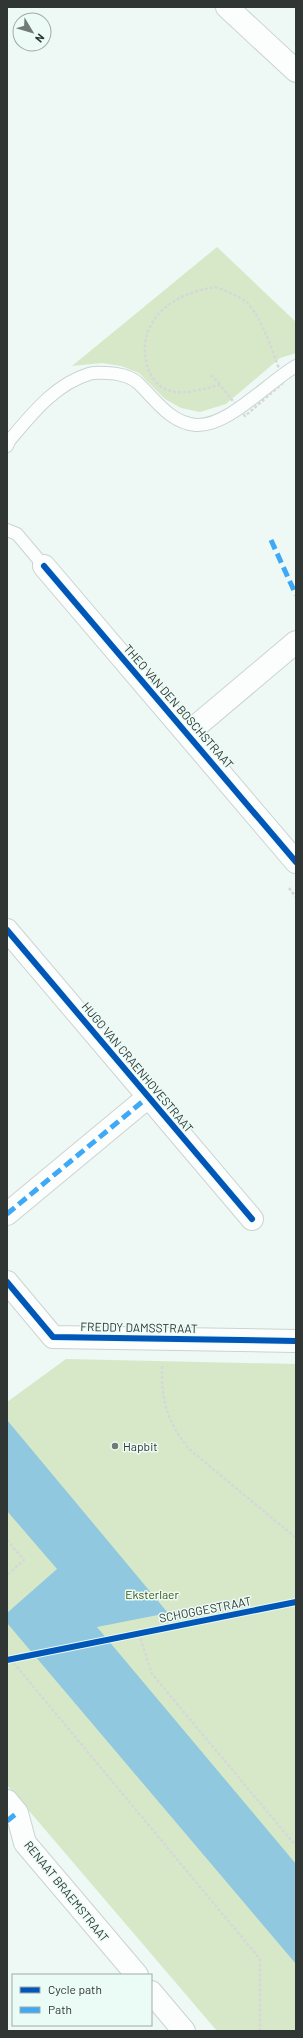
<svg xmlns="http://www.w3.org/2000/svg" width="303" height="2038" font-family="Barlow,sans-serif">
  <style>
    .green { fill: #d7e8c8 }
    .water { fill: #90c8df }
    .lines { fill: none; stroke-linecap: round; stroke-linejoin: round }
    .lane-casing { stroke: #ccd3d1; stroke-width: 14 }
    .street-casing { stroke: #ccd3d1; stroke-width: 24 }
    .path { stroke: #d5d8d8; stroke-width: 2.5; stroke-dasharray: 3 2; stroke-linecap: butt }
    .lane { stroke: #fcfefe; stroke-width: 12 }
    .street { stroke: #fcfefe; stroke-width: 22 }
    .quiet { stroke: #3fa9f5; stroke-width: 5; stroke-dasharray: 10 5; stroke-linecap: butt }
    .cycleway-casing { stroke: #ebfbf6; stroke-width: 8 }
    .cycleway { stroke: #0057b8; stroke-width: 6 }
    .poi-dot { fill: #727a78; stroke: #ebfbf6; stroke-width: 1.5 }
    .labels { text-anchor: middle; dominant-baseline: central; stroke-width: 3; stroke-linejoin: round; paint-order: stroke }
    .street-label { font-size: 12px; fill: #303634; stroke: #ebfbf6 }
    .poi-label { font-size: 12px; fill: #303634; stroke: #ebfbf6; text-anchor: start }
    .park-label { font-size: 12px; fill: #3f530d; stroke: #ebfbf6 }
  </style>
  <rect width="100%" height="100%" fill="#eef8f5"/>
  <path class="green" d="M217 247 296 322V353L280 358 226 404 200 412 181 408 165 399 139 373 121 366 102 363 72 366Z
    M66 1359 296 1364V2031H217L7 1785V1402Z"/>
  <path class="water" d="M7 1420 168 1613 97 1627 296 1864V1964L7 1623V1613L57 1569 7 1511Z"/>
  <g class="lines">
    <g class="lane-casing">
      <path id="lane" d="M7 446 9 441C31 415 55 384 89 374 94 372 101 373 107 373 117 373 130 376 138 383 155 399 170 423 196 425 228 427 268 382 296 366
        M7 530 17 534 44 566"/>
    </g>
    <g class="street-casing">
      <path id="street" d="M227 7 296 71
        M44 566 296 862
        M188 733 296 642
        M7 930 252 1219
        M7 1214 148 1097
        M7 1282 53 1337 296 1341
        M7 1801 17 1813 25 1843 137 1975
        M151 1992 184 2031"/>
    </g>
    <path class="path" d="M215 287C226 291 237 295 246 302 262 315 276 362 284 382L245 416 220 385C206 388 192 393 178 392 147 391 138 350 150 327 162 302 190 291 215 287Z
      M211 375 220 384
      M289 888 296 897
      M162 1366C161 1400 167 1422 189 1449L296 1538
      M7 1540 24 1560 7 1575
      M139 1634 152 1674 296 1846
      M7 1655 260 1959V2029L262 2031"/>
    <use href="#lane" class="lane"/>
    <use href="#street" class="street"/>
    <path class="quiet" d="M271 540 296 595
      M7 1214 148 1097
      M7 1821 17 1813"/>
    <g class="cycleway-casing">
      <path id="cycleway" d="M44 566 296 862
        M7 930 252 1219
        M7 1282 53 1337 296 1341
        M7 1660 296 1602"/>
    </g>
    <use href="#cycleway" class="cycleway"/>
  </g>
  <circle class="poi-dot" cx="115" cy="1446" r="4"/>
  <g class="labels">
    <g class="street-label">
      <text transform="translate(179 706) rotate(49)">THEO VAN DEN BOSCHSTRAAT</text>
      <text transform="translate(138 1067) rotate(50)">HUGO VAN CRAENHOVESTRAAT</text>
      <text transform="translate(139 1327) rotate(1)">FREDDY DAMSSTRAAT</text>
      <text transform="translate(205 1609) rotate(-11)">SCHOGGESTRAAT</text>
      <text transform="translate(67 1891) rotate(51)">RENAAT BRAEMSTRAAT</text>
    </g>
    <g class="poi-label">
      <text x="123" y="1446">Hapbit</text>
    </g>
    <g class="park-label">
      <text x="152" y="1594">Eksterlaer</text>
    </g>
  </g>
  <rect width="303" height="2038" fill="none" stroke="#303634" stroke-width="16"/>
  <rect x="12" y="1974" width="140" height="52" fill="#ebfbf6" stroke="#a0aca8"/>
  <rect x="20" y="1987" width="20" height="6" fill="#0057b8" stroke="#a0aca8"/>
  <text x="48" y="1994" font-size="12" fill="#303634">Cycle path</text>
  <rect x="20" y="2007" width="20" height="6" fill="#3fa9f5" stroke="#a0aca8"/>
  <text x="48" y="2014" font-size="12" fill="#303634">Path</text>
  <g transform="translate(32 32) rotate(128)"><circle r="19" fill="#ebfbf6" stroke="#a0aca8"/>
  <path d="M0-3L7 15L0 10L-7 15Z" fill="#727a78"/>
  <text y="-6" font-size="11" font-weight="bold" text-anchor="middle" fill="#303634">N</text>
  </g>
</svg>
